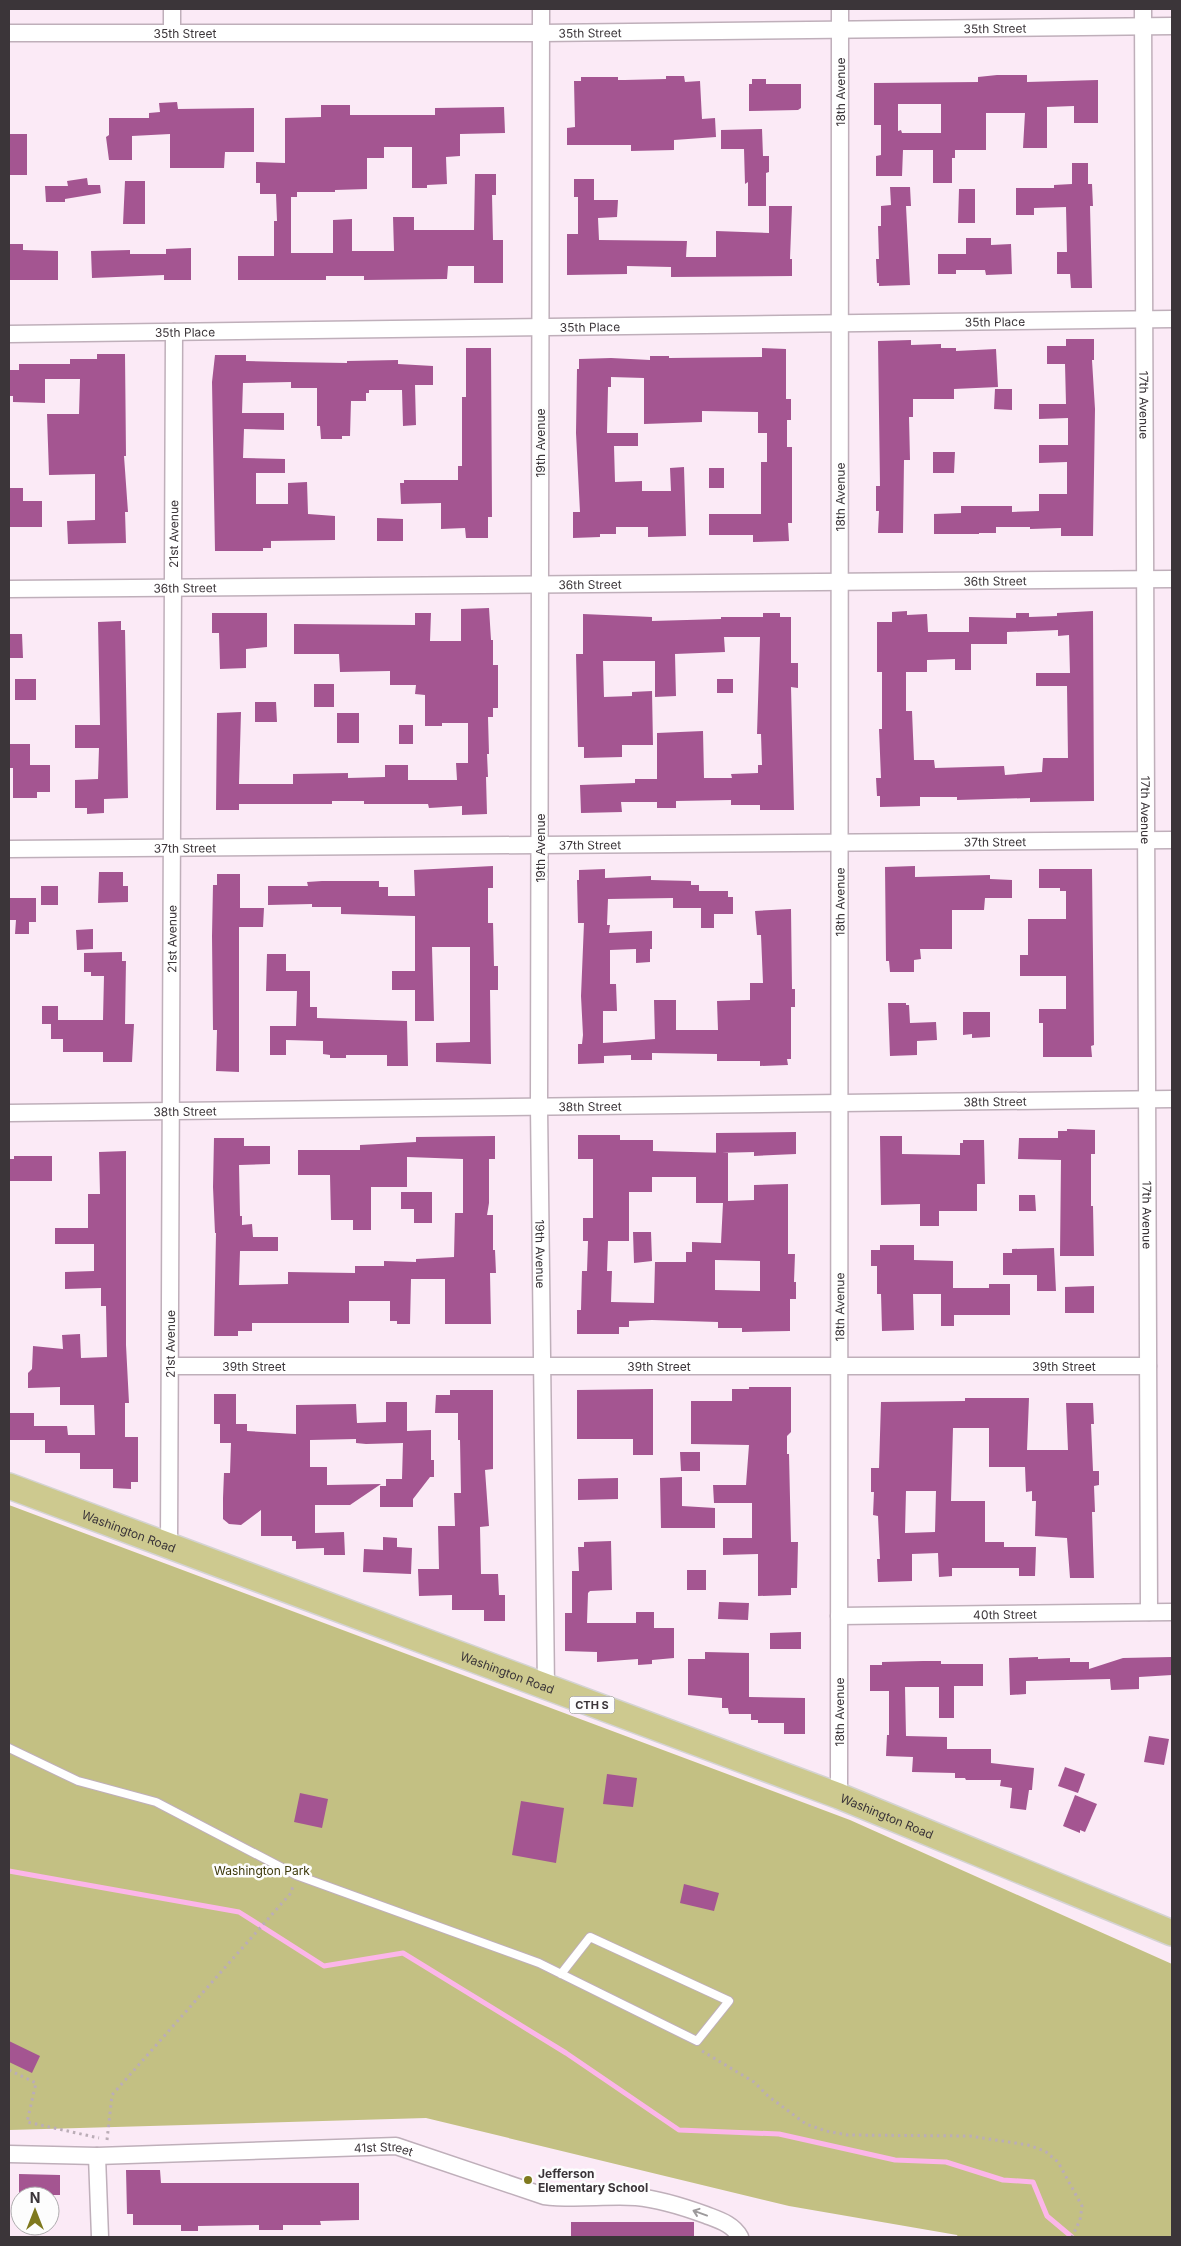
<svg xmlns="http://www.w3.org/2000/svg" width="1181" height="2246" font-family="Inter,sans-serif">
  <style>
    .green { fill: #c3c083 }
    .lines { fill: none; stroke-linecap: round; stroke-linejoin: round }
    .stream { stroke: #fcb6e9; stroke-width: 5 }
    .building { fill: #a45591; fill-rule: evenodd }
    .service-casing { stroke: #bfafba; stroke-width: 10 }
    .minor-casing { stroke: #bfafba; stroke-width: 19 }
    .primary-casing { stroke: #d4d3d3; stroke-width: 28 }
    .path { stroke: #bbadb7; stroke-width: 3; stroke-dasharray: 2.5 4; stroke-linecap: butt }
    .service { stroke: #fff; stroke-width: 8 }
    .minor { stroke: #fff; stroke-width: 16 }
    .primary { stroke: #cdc98f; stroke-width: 25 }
    .oneway { stroke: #9d9a9c }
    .poi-dot { fill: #7f791e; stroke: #fdfdfd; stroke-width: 2 }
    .labels { text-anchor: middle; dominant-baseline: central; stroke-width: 5; stroke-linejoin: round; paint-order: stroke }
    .shield { fill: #fdfdfd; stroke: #757174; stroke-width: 1 }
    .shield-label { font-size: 11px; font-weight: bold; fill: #3b3539 }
    .street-label { font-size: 12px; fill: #3b3539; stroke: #fdfdfd }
    .park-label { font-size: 12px; fill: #3d390b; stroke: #fdfdfd }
    .poi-label { font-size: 12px; font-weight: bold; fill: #3b3539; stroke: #fdfdfd; text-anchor: start }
  </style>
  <rect width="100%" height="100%" fill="#fbeaf6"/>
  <path class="green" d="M9 1505 850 1820 1172 1964V2237H958L957 2235 789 2206 426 2118 9 2130Z"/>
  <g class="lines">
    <path class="stream" d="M9 1871 239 1912 324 1966 403 1953 566 2053 679 2130 779 2134 895 2160 946 2162 1003 2180 1033 2182 1047 2216 1072 2237"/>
  </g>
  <path class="building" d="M997 75H1027V82L1098 80V123H1074V106L1047 107V148H1023L1025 113H986V150H955V158H952V183H933V150H903L902 176H876V156L881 155V125H874V83L978 82V77ZM898 104H941V133H902L901 130 898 131Z
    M666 76H684L685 82 700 81 702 119 715 118 716 137 674 140V150L631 151V145H567V128L575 127 574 81H581V77H618V80H625L666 79Z
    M752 79H766V84H801V108L798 110 749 111V84H752Z
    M177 102 178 109 254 108V152H225L224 168H170V134L132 136V160H109L106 137 109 135V118H149V113L160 112 159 103Z
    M321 105H350V115H435V108L504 107 505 133 460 134V156L446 157 447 184 427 185V188H412V147H384V158H367V189L335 190V192H297V197H291V253H333V220L352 219V251H394L393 217H414V230H474L475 174H496V195H492L493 240H503V283H474V266H448L447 279 364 280V276H326V280H238V256H274V221H277L276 194H260V183H256V162L285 163V118L321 117Z
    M762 129 763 156H769V172L766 173V206H748V182L745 184 744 149H721V130Z
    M9 134H27V175H9Z
    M1072 163H1088V184H1092L1093 206H1090L1092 288H1071L1070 274H1057V252H1067L1066 207 1034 208V215H1016V188H1054V185L1072 184Z
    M87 178 88 185H100L101 193 65 199V202H46L45 186H68L67 181Z
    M574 179H594V200H618L617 217 598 218 599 240 687 241 686 257H716V231L769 233V206H792L790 259H792V276L671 277V267L627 266V274L567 275V234H578V197H574Z
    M125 181H145V224H123Z
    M890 187H910L911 206H906L910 285 879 286V283H877L876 259H879L878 226H881V206L891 205Z
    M959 189H975V223H958Z
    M966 238H991V245L1011 244 1012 274 986 275 985 270H956V274H938V254H966Z
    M9 244H23V250L58 251V280H9Z
    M191 248V280H164V275L92 278 91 251 130 250V254H166V249Z
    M1066 339H1094V360H1092L1095 409 1093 536H1061V528L1030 529V527H996V533H979V534H934V514L961 513V506H1012V512L1039 511V494H1067V462L1039 463V445H1068V418L1039 419V404H1066L1065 364H1047V346H1066Z
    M911 340V345L941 344V348H956V351L996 349 998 387 954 389V399H913V417H909L910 460H904L903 533H878L879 511H876V486H880L878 341Z
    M466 348H491L492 517H488V538H466L465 528 441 529V503L401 504 400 483H404V480H458V466H462V397H466Z
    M762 348 786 349V399H791V420H787V447H792V523H788L789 541 753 542V535H709V514H761V462H767V433H758V412L702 411V422L644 424V378L611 377V387H608L607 433H638V446H614L615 482 642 481V491H671L670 468 684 467 686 536 648 537V527H616V534H600V537L573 538V512H580L576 433 577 369H579V359L611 358 650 360V356H669V358L762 357Z
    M97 354H125L126 456H124L128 512H125L126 543 68 544 67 521 95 520V474L49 475 47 414H79L80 379H45V403L13 402V396H9V370H19V364H70V359H97Z
    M215 355H246V361L285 362 347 363V361L398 360V364L433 366V385H415L416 425 403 426 402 390H369V393H366V401H351L350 436H342V439H321L320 426H317V388H291V382L243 383 242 413H284V430L244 429 243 458 285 459V473H256V504H288V483L307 482 308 514 335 516V540L271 541V548H263V551H215L212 382Z
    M995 389H1012V410L994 409Z
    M933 452H955L954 473H933Z
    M709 468H724V488H709Z
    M9 488H23V501H42V527H9Z
    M377 518 403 519V541H377Z
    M489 608 491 640H493V665H498V708H493V717H488L489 754H487L488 777H486L487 814 462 815V806L429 808 428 804H364V801H332V804H239V810H216L217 713 241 712 239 784H293V774L348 773V778L385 777V765H408V780H457L456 763H468V723H442V726H425V695L415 694 416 685H390V671L340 672 339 654H294V624L415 625V613H431L430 641H461V609Z
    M907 611V615L927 614 928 632H969V617L1016 618V613H1029V617L1057 616V613L1093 611 1094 801 1030 802V798L957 800V797H920V806L880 807V796H877L876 778H881L879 729H882V672H877V622H892V612ZM1058 630V636L1069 635 1070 673H1036V686H1067L1068 758H1043L1042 772 1005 775 1004 766 935 768 934 760H914L912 711H906V672H927V660L955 659V670H971V644H1007V632Z
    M212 613H267V647L246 649V668L220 669 219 633H212Z
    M763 613H780V617H791V663H798V688L791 687 794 810H760V805H731V800L676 801V808H657V802H621L622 812 581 813 580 785 635 783V779H657V733L703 731 704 778H732L731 774 758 773V765H762L761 734H757L760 637H724L725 652 675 654 676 696 655 697V661H603L604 697 632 696V692L652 691 653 745H622V757L584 758V747H578L576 654H583V614L652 617V621L721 619V617H763Z
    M121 621V630H125L128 798 104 799V813L87 814V808H75V780L98 779 99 748H75V725H100L98 622Z
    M9 634H22L23 658H9Z
    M15 679H36V700H15Z
    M717 679H733V693H717Z
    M314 684H334V707H314Z
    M255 702H276L277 722H255Z
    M337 713H359V743H337Z
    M399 725H413V744H399Z
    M9 744H30V765H50V792H37V798H13V768H9Z
    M493 866V888H488V923H493L494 966H498V990H490L491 1064 436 1062V1043L470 1042V947H432L434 1021H415V990H392V971H415V916L341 914V907H312V904L268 905V886H308L307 882 322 881H379V887H388V896H415L414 870Z
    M915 866V877L990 875V879L1012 880V898H985L984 910H952V949H920L921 959 914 960V972H890L889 961H886L885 867Z
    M605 869V878L651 876V880L691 881V885H699V891H728V897H733V914H714V928H701V908H673V898L608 899 607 925H610L609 933 652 931V949H650V962L636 963V949L610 950V984H616L617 1011H603V1043L655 1039 654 1000H676V1030H718L717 1001 750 1000V983H763L761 935H757L755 911 791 909 792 989H795V1007H791V1059H787L788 1065 760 1066V1061H717V1054L652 1053V1060H631V1055L604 1056V1063L578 1064V1044H582L583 1035 581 996 584 923H578L577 880H579V870Z
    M1039 869H1092L1094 1045 1091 1046 1092 1057H1043V1023H1039V1009H1066V976H1020V955H1028V919H1066V891H1060V888H1039Z
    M99 872H123V886H128V902L98 903Z
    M217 874H240V908H264L263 927H239V1072L216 1071 217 1030H213L212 936 213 885H217Z
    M41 886H58V905H41Z
    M9 898H36V922H29V934H15L16 920H9Z
    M93 929V949L77 950 76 930Z
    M122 952V961H126L125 1024H134L132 1062H103V1052H63V1039H51V1024H42V1006H58V1020H103L104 976H91V972H84V953Z
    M267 954H286V971H310V1007H317V1018L407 1021 408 1066H387V1055H346V1058H330V1055L323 1054V1041L286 1040V1055H270V1026H296L297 991H266Z
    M888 1003H906V1005H909L910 1023 936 1022 937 1040 917 1041V1055L890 1056Z
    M963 1012H990V1037L972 1038V1034L963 1035Z
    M1067 1129 1095 1130V1154H1091V1206H1093L1094 1256H1060L1061 1160 1018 1159 1019 1138H1058V1131H1067Z
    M796 1132V1154L754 1156V1152L716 1153V1133Z
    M578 1135H620V1140H653V1151L728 1153V1201L754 1200V1185L788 1184V1254H795L794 1282H796V1299H790V1331L742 1332V1328H718V1322L652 1320 629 1321V1327H619V1334H577V1310H581L582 1271H587L588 1241H583V1218H593V1159H578ZM652 1177H696V1203H723L721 1243 692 1242V1252H686V1262H655L654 1303 611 1302 612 1271H607L608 1241H629V1192H652ZM715 1260 760 1261V1291L715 1290Z
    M495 1136V1159H489V1203L487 1215H493V1250H495L496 1273H490L491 1324H445V1279H411L410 1324H397V1321H390V1301H349V1323H252V1331H238V1336H214L216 1233H215L213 1187 214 1138H244V1146H270V1164L239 1165 240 1216H242V1225L252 1224 253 1237H278V1251H240L239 1285 288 1284V1272L355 1273V1266H384V1261L416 1262V1259L454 1257 455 1213H463V1159L407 1157V1187H371V1230H353V1220H331L330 1175H298V1150H360V1145L416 1142V1137Z
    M880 1136H902V1154L960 1155V1143H963V1140H984L985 1184H977V1211H939V1226H920V1204L881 1205Z
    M126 1151V1345L129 1403H125V1437H138V1482H131V1489L113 1488V1469H80V1453H45V1440H10V1413H34V1426H67L68 1435H95L94 1405H60V1387L28 1388V1373L32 1369 33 1346 63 1349 62 1335 80 1334 81 1358 107 1357 106 1306H101V1288L65 1289V1272L94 1271V1244H55V1228H88V1194H100L99 1152Z
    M14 1156H52V1181H9V1159H14Z
    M401 1192H432V1223H414V1209H401Z
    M1019 1195H1035L1036 1211H1019Z
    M633 1232H651L652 1261 634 1263Z
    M880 1245H914V1260L953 1261V1288H989V1284H1010V1315H954V1326H941V1294H913L914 1330 882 1331 881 1294H877V1266H871V1250H880Z
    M1054 1248 1056 1291H1037V1275H1003V1253H1012V1249Z
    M1094 1286V1313H1065V1287Z
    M749 1387H791V1432L787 1436V1454H789L791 1542H798L797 1588H791V1595L758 1596V1554L723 1555V1538H752V1503H714L713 1485H746L749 1445 691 1444V1401H732V1389H749Z
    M653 1389V1455H633V1439H577V1390Z
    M450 1390H493V1469L485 1470 489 1526 480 1527 481 1574H498L499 1595H505V1621H484V1610H452V1595L419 1596 418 1569H439L438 1526H455L454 1493H461L460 1440H458V1413H435L436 1395H450Z
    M214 1394H236V1424H247V1431L296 1434V1405L356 1404 357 1423 386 1422V1402H407V1431L431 1430V1460H434V1477H430L413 1499V1507H380V1486H386V1479H402L403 1443 366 1444 356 1443V1439L310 1440V1467H327V1485L381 1484 350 1505H315V1533L344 1532 345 1555H324V1548L296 1549V1541H292V1536H261V1510L241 1525 229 1524 223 1519V1498L224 1473H230L231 1443H220V1424H214Z
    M965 1398H1029L1027 1450H1068L1066 1403H1093L1094 1424H1091L1093 1471H1099V1485L1094 1486 1095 1512H1092L1094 1578H1070L1067 1538 1035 1536 1036 1501H1032V1491L1026 1492 1025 1467H989V1428H953L951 1501H985V1542H1004V1547H1036L1035 1576H1019V1568H952V1576L939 1577 938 1553 912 1554V1581L878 1582 877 1559H880L878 1516 873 1515 874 1492H871V1468H879L881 1402 965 1401ZM906 1491H936L935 1532 905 1533Z
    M680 1452H700V1471H681Z
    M682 1477V1506L715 1508V1528H661L660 1478Z
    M618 1478V1499L578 1500V1479Z
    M383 1537 397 1538V1547L412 1548 411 1574 363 1572 364 1549 383 1550Z
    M611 1541 612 1590 590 1591 588 1593 587 1623H636V1612H654V1628H674V1658L652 1660V1664L638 1665V1659L597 1662V1652L565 1651V1613H572V1571H579L578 1547H584V1542Z
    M687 1570H706V1590H687Z
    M719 1602 749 1603 748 1620 718 1619Z
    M801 1632V1649H770V1633Z
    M705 1652 749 1653V1697L805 1698V1734H784V1723H758V1720H751V1714H729L728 1708H722V1698L688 1695V1659H705Z
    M1038 1657V1659L1070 1658V1662H1089V1669L1123 1658 1172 1657V1675L1139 1677V1689L1111 1690 1110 1679 1026 1681V1694L1010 1695 1009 1658Z
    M923 1661H941V1664H983V1686H954V1718H939V1687H905L906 1736 947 1737V1749H991V1763L1034 1768 1032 1790H1029L1026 1810 1010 1808 1012 1788 1000 1786 1001 1780H966L965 1778H955V1773L912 1772 913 1757 886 1756 887 1735H889V1691H870V1665H882V1662Z
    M1149 1736 1169 1739 1164 1765 1144 1762Z
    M1065 1767 1085 1774 1078 1793 1058 1786Z
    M607 1774 637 1778 633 1807 603 1804Z
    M300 1793 328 1799 322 1828 294 1822Z
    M1075 1795 1097 1804 1085 1832 1080 1830V1833L1063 1826Z
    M521 1801 564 1808 556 1863 512 1855Z
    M684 1884 719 1893 714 1911 680 1903Z
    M9 2041 40 2056 32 2073 9 2062Z
    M126 2170H160L161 2183H359V2220L320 2221 321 2225H283V2230H259V2225L198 2226V2231H181V2225H133V2214H127Z
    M19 2174 60 2175V2195H19Z
    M571 2222H694V2237H571Z"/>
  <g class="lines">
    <g class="service-casing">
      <path id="service" d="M9 1748 78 1781 156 1802 296 1875 539 1963 697 2041 729 2001 590 1937 561 1974"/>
    </g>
    <g class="minor-casing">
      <g id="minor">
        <path d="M172 9V32"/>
        <path id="s1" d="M541 9 539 1107 546 1688"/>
        <path id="s2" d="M1143 9 1149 1612"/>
        <path id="s3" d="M9 33H541L1172 26"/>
        <path id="s4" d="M9 334 1172 319"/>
        <path id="s5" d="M9 589 1172 579"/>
        <path id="s6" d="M9 849 1172 840"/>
        <path id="s7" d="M9 1113 1172 1099"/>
        <path id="s8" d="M170 1366H1148"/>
        <path id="s9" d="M169 1545 174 332"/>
        <path id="s10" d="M839 1616 1172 1612"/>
        <path id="s11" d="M839 1796 840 9"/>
        <path id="s12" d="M9 2154 97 2156 396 2146 544 2196C575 2200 605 2195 636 2197 660 2199 684 2207 706 2215 719 2220 733 2224 740 2237"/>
        <path d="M97 2156 100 2237"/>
      </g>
    </g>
    <g class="primary-casing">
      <g id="primary">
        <path id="s13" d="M9 1486 839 1796 1172 1933"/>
      </g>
    </g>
    <path class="path" d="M702 2051 754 2082 768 2096 806 2124 826 2131 847 2135 970 2136 1028 2145 1045 2151 1058 2162 1082 2206 1080 2220 1072 2237
      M9 2070 36 2083 27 2122 99 2138
      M107 2140 112 2095 291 1893 293 1886"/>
    <use href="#service" class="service"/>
    <use href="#minor" class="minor"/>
    <use href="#primary" class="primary"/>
  </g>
  <defs><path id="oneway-shaft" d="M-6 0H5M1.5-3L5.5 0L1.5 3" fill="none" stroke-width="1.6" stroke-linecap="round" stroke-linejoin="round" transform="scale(1.25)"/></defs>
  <use class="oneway" href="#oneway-shaft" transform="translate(700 2213) rotate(-160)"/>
  <circle class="poi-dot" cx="528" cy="2180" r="5"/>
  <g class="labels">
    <rect class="shield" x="569.5" y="1696.5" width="45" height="17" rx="4"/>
    <g class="shield-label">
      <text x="592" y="1705">CTH S</text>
    </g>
    <g class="street-label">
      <text stroke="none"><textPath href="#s3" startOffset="986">35th Street</textPath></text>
      <text stroke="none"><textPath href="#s3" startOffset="176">35th Street</textPath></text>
      <text stroke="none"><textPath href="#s3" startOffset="581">35th Street</textPath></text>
      <text stroke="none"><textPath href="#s11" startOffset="1704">18th Avenue</textPath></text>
      <text stroke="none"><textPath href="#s4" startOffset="986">35th Place</textPath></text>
      <text stroke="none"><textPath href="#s4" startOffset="581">35th Place</textPath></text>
      <text stroke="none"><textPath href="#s4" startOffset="176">35th Place</textPath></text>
      <text stroke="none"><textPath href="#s2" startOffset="396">17th Avenue</textPath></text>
      <text transform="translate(540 443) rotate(-90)">19th Avenue</text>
      <text stroke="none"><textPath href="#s11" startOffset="1299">18th Avenue</textPath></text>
      <text stroke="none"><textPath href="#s9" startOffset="1011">21st Avenue</textPath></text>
      <text stroke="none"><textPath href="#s5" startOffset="986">36th Street</textPath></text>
      <text stroke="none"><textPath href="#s5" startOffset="581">36th Street</textPath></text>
      <text stroke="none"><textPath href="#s5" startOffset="176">36th Street</textPath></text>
      <text stroke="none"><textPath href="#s2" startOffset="801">17th Avenue</textPath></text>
      <text stroke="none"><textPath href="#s6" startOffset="986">37th Street</textPath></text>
      <text stroke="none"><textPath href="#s6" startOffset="581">37th Street</textPath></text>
      <text stroke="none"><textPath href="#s6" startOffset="176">37th Street</textPath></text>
      <text transform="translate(540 848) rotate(-90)">19th Avenue</text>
      <text stroke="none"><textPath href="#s11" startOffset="894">18th Avenue</textPath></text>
      <text stroke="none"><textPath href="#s9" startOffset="606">21st Avenue</textPath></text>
      <text stroke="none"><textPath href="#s7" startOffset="986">38th Street</textPath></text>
      <text stroke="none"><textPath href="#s7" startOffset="581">38th Street</textPath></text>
      <text stroke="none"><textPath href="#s7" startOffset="176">38th Street</textPath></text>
      <text stroke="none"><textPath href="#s2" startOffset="1206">17th Avenue</textPath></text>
      <text stroke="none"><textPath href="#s1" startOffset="1245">19th Avenue</textPath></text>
      <text stroke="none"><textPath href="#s11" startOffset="489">18th Avenue</textPath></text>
      <text stroke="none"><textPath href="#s9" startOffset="201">21st Avenue</textPath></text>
      <text stroke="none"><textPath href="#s8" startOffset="84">39th Street</textPath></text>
      <text stroke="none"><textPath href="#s8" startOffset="489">39th Street</textPath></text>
      <text stroke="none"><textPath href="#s8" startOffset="894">39th Street</textPath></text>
      <text stroke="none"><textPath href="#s13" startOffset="128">Washington Road</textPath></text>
      <text stroke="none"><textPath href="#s10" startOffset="166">40th Street</textPath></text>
      <text stroke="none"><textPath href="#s13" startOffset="532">Washington Road</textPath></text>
      <text stroke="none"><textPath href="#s11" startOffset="84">18th Avenue</textPath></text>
      <text stroke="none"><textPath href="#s13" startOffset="938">Washington Road</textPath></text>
      <text stroke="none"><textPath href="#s12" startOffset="375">41st Street</textPath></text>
    </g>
    <g class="park-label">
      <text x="262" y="1870">Washington Park</text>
    </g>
    <g class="poi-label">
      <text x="538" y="2173">Jefferson<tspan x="538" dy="14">Elementary School</tspan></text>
    </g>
  </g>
  <rect width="1181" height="2246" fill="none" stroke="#3b3539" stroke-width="20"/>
  <g transform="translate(35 2211)"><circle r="24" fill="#fdfdfd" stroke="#afadaf"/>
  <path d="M0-4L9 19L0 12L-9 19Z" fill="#7f791e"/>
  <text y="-8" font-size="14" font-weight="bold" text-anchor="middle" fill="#3b3539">N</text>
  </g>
</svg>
